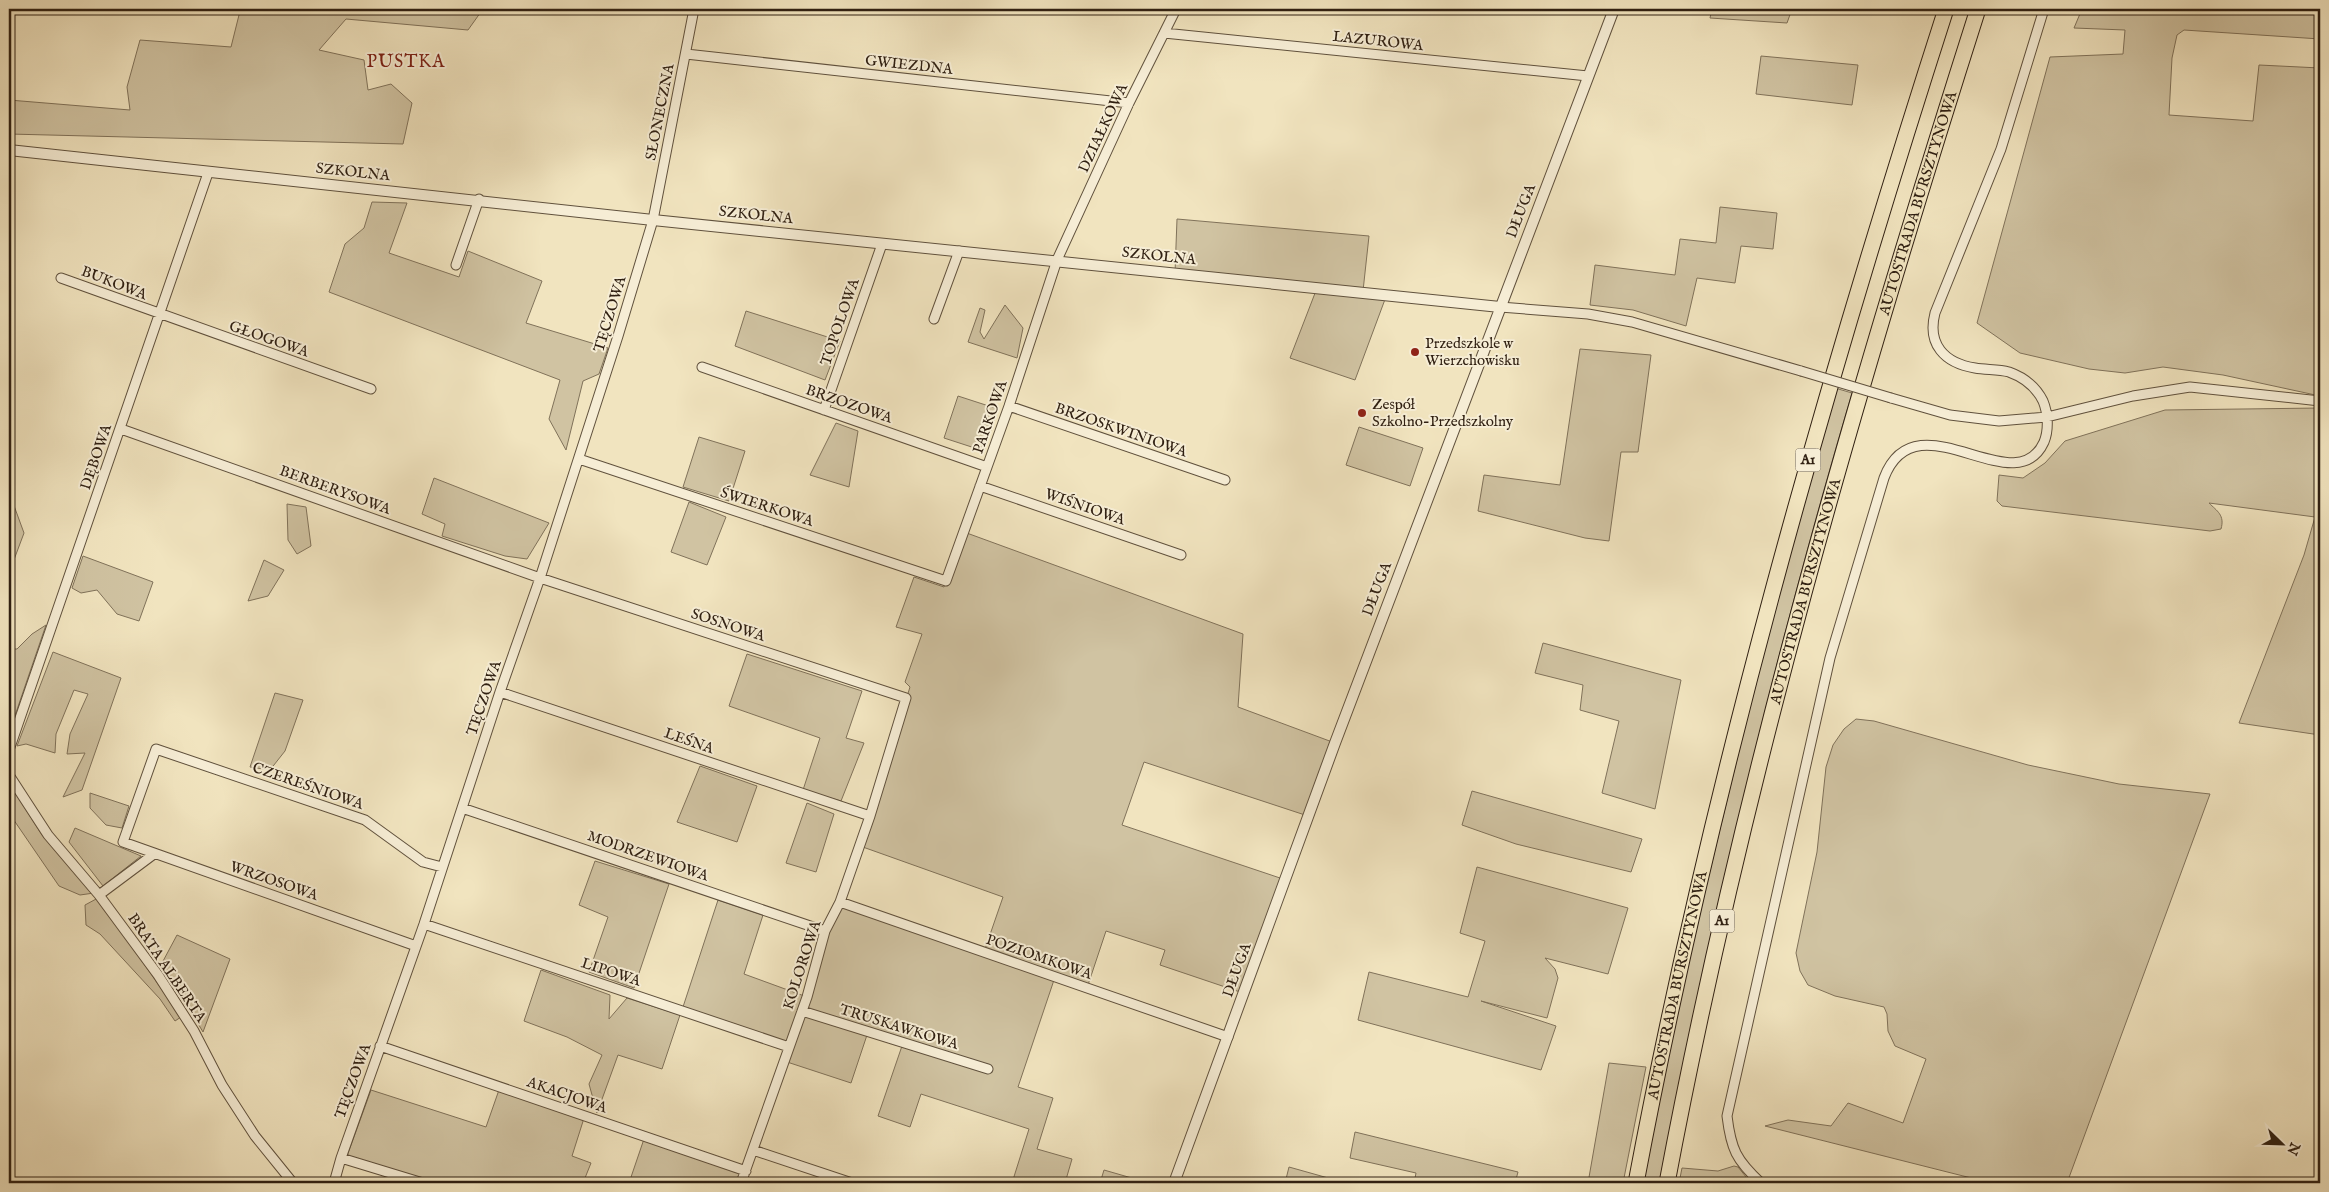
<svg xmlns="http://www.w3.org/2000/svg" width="2329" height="1192" font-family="'IM FELL English',serif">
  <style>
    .green { fill: #d0c3a2; stroke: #80725a }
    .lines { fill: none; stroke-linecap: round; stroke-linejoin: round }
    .minor-casing { stroke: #60513d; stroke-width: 11 }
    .tertiary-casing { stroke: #60513d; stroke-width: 12 }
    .motorway-casing { stroke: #302012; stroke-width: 17 }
    .minor { stroke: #f6edd5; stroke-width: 9 }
    .tertiary { stroke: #f6edd5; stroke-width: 10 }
    .motorway { stroke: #f1e4bf; stroke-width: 15 }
    .minor-bridge-casing { stroke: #60513d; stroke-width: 11; stroke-linecap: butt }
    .minor-bridge { stroke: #f6edd5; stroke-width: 9 }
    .poi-dot { fill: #8f2418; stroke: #f6edd5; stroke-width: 2 }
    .labels { text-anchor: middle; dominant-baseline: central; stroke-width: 4; stroke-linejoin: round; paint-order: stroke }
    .shield { fill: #f6edd5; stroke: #6b5e4c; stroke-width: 1 }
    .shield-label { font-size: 14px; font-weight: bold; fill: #302012 }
    .street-label { font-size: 15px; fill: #302012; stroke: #f6edd5 }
    .poi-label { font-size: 15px; fill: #302012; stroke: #f6edd5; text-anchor: start }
    .quarter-label { font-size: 18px; letter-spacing: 1px; fill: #7a1f14; stroke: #f6edd5 }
  </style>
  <rect width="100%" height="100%" fill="#f1e4bf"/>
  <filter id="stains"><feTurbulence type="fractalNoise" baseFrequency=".004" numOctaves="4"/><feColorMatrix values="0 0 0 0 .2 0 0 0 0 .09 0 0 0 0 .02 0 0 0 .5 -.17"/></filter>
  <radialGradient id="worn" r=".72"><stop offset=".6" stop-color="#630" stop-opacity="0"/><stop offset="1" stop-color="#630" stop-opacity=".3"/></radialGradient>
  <path class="green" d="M222 9H483L468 30 346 19 319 50 364 60 368 90 391 84 412 103 403 144 9 134V100L130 110 127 87 140 40 231 47 240 11Z
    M1712 9H1792L1787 23 1710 18Z
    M2082 9H2320V39L2184 30 2177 35 2172 58 2169 115 2253 121 2259 65 2320 68V396L2223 375 2163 367 2125 373 2089 369 2020 353 1977 323 2050 57 2123 54 2125 30 2074 28Z
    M1761 56 1858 65 1852 105 1756 94Z
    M372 202 407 203 389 253 459 277 468 251 542 281 526 323 608 348 599 374 583 381 566 450 549 419 560 380 329 292 345 244 364 228Z
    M1720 207 1777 213 1773 249 1741 246 1735 283 1697 278 1686 326 1633 310 1590 305 1595 265 1675 275 1680 239 1716 243Z
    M1177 219 1369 236 1363 291 1387 294 1355 380 1290 358 1317 288 1175 273Z
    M1005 305 1023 328 1017 358 968 342 980 308 985 310 980 332 984 339Z
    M746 311 840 341 825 380 735 346Z
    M1580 349 1651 355 1638 452H1621L1609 541 1585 538 1478 511 1484 475 1560 485Z
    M1835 388 1852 393C1775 653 1712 917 1660 1183H1642L1688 961 1769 627Z
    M958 396 998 409 984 451 944 438Z
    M2320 408V498L2318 508 2320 502V735L2239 723 2304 555 2315 517 2209 503C2217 511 2225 515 2221 529L2210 531 2002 506 1997 501 1999 475 2023 478 2045 463 2065 441 2165 410Z
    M836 423 858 431 849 487 810 475Z
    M1359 427 1423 448 1410 486 1346 465Z
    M699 437 745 451 729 501 683 487Z
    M434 478 549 523 527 559 505 556 442 536 445 524 422 514Z
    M9 492 24 533 9 573Z
    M689 502 726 517 707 565 671 552Z
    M287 504 306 507 311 546 297 554 288 540Z
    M964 532 1243 634 1238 707 1335 743 1308 816 1144 762 1122 825 1286 880 1246 994 1160 965 1165 950 1106 931 1087 988 1055 977 1018 1087 1053 1098 1037 1149 1072 1159 1065 1183H1012L1029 1129 921 1094 910 1127 878 1116 903 1043 868 1032 851 1083 784 1061 789 1047 682 1010 718 900 763 915 744 974 807 997 825 931 840 902 984 952 1003 897 860 846 910 687 905 682 922 634 896 627 914 577 944 587Z
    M83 556 153 582 139 621 117 614 97 590 81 593 72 588Z
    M264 560 284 570 268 596 248 601Z
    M46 625 9 733V649H17L32 634Z
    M1543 643 1681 680 1655 809 1602 793 1619 721 1580 710 1583 685 1535 673Z
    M53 652 121 678 82 790 63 797 85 753 67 754 70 734 88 694 74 690 56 734 55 753 26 744 17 746Z
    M747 654 862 691 846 738 864 743 841 801 803 790 820 738 729 706Z
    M275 693 303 700 285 751 270 770 250 767Z
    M1856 719 1874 721 2028 765 2119 784 2210 794 2067 1183H1991L1765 1126 1788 1120 1831 1126 1848 1103 1903 1123 1926 1059 1895 1046 1888 1031 1887 1014 1884 1007 1835 996 1808 985 1800 971 1796 953 1817 852 1826 767 1833 745 1844 729Z
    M700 766 757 786 737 842 677 822Z
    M9 783 42 835 94 893 80 895 59 886 9 813Z
    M1472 791 1642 839 1631 872 1516 844 1462 825Z
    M90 793 129 806 122 828 106 825 90 808Z
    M807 803 834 814 816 872 786 863Z
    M75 828 141 856 103 886 69 842Z
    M595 861 669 884 634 988 589 972 608 917 579 905Z
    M1477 867 1628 908 1608 974 1545 958 1555 969 1558 978 1547 1018 1481 1001 1556 1026 1541 1070 1358 1020 1369 972 1468 997 1485 941 1460 933Z
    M98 898 181 1017 175 1021 160 999 100 934 86 925 85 905Z
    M177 935 230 959 203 1032 162 963Z
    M541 970 610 995 609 1019 627 998 680 1015 662 1069 618 1055 597 1113 589 1084 602 1055 567 1037 524 1021Z
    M1609 1063 1646 1067 1623 1183H1588Z
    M500 1087 585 1115 572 1156 591 1163 583 1183H423L346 1159 371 1090 486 1127Z
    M1355 1132 1518 1172 1515 1183H1414L1416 1173 1350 1158Z
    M645 1136 746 1171 741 1183H629Z
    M1734 1166 1738 1167 1751 1183H1679L1682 1168 1718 1171Z
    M1289 1167 1346 1183H1285Z
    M1104 1170 1149 1183H1100Z"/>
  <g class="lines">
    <g class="minor-casing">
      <path id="minor" d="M1164 33 1588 76
        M686 54 1129 103
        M456 265 479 199
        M61 278 371 389
        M1500 307 1588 314 1632 322 1801 371
        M934 319 959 251
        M702 367 987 467
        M1891 398 1950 415 1999 421 2047 417 2133 396 2190 387 2320 401
        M1009 406 1225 480
        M824 410 882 244
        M121 429 540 578 906 698 870 816 840 902 825 931 807 997 741 1183
        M579 459 946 581 1009 406 1057 260 1129 103 1176 9
        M980 486 1181 555
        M500 692 870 816
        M9 750 208 173
        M9 775 48 835 99 895 158 975 194 1031 222 1085 255 1136 293 1183
        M462 808 825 931
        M99 895 154 854
        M840 902 1228 1037
        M424 924 789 1047
        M416 946 123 842 156 749 365 820 423 862 442 867
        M802 1011 988 1069
        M380 1046 746 1171
        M753 1150 852 1183
        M341 1158 423 1183
        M334 1183 341 1158 424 924 500 692 540 578 618 336 653 220 694 9
        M1761 1183C1736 1160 1731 1149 1727 1116L1830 658 1884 478C1916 394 2015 506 2044 442 2049 430 2048 413 2043 401 2036 387 2023 377 2009 372 1998 369 1986 370 1975 368 1944 363 1927 344 1935 313L2001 149 2044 9"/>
    </g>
    <g class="tertiary-casing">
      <path id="tertiary" d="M9 150 653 220 1500 307
        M1174 1183 1335 743 1614 9"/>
    </g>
    <g class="motorway-casing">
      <g id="motorway">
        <path id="s1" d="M1636 1183C1711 785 1822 395 1946 9"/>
        <path id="s2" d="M1667 1183C1742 784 1855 395 1978 9"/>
      </g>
    </g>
    <use href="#minor" class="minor"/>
    <use href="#tertiary" class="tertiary"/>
    <use href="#motorway" class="motorway"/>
    <g class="minor-bridge-casing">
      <path id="minor-bridge" d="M1801 371 1891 398"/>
    </g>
    <use href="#minor-bridge" class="minor-bridge"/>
  </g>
  <g class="poi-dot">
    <circle cx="1415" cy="352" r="5"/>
    <circle cx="1362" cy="413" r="5"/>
  </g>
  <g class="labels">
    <g class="shield">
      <rect x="1795.5" y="448.5" width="25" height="23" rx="4"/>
      <rect x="1709.5" y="909.5" width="25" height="23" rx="4"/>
    </g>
    <g class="shield-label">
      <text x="1808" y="460">A1</text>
      <text x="1722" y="921">A1</text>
    </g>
    <g class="street-label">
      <text transform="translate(1378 41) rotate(6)">LAZUROWA</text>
      <text transform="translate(909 65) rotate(6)">GWIEZDNA</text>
      <text transform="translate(660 112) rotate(-79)">SŁONECZNA</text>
      <text transform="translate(1103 128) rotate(-65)">DZIAŁKOWA</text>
      <text transform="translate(353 172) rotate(6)">SZKOLNA</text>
      <text stroke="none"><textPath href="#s2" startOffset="1012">AUTOSTRADA BURSZTYNOWA</textPath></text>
      <text transform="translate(1521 211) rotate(-69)">DŁUGA</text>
      <text transform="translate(756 215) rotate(6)">SZKOLNA</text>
      <text transform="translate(1159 256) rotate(6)">SZKOLNA</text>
      <text transform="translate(114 283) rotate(21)">BUKOWA</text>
      <text transform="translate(610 314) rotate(-73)">TĘCZOWA</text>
      <text transform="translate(840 322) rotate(-71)">TOPOLOWA</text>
      <text transform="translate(269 339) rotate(19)">GŁOGOWA</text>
      <text transform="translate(849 404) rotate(19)">BRZOZOWA</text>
      <text transform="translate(990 417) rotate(-71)">PARKOWA</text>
      <text transform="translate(1121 430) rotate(19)">BRZOSKWINIOWA</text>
      <text transform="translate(96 457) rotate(-71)">DĘBOWA</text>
      <text transform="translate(335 490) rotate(20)">BERBERYSOWA</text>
      <text transform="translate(767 507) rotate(18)">ŚWIERKOWA</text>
      <text transform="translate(1085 507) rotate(19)">WIŚNIOWA</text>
      <text transform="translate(1377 589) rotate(-69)">DŁUGA</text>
      <text stroke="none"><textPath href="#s2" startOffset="608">AUTOSTRADA BURSZTYNOWA</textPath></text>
      <text transform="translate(728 625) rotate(18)">SOSNOWA</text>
      <text transform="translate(484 698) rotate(-71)">TĘCZOWA</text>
      <text transform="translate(689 741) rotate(19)">LEŚNA</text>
      <text transform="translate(308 786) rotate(19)">CZEREŚNIOWA</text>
      <text transform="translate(648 856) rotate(19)">MODRZEWIOWA</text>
      <text transform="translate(274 881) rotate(19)">WRZOSOWA</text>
      <text transform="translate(1039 957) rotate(19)">POZIOMKOWA</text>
      <text transform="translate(802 965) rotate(-72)">KOLOROWA</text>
      <text transform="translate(167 968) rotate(56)">BRATA ALBERTA</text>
      <text transform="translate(1237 970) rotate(-70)">DŁUGA</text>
      <text transform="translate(611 972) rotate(18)">LIPOWA</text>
      <text stroke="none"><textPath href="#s1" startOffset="202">AUTOSTRADA BURSZTYNOWA</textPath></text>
      <text transform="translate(899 1027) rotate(17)">TRUSKAWKOWA</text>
      <text transform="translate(353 1081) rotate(-70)">TĘCZOWA</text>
      <text transform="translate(567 1095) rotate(19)">AKACJOWA</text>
    </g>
    <g class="poi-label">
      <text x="1425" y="343">Przedszkole w<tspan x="1425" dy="17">Wierzchowisku</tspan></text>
      <text x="1372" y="404">Zespół<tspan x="1372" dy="17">Szkolno-Przedszkolny</tspan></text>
    </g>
    <g class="quarter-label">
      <text x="406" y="62">PUSTKA</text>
    </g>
  </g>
  <rect width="2329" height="1192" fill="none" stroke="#f1e4bf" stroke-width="30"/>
  <rect x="10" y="10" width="2309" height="1172" fill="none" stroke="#302012" stroke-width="2.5"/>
  <rect x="15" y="15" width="2299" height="1162" fill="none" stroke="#302012"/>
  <g transform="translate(2282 1144) rotate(113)" stroke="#f6edd5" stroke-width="4" paint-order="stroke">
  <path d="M0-4L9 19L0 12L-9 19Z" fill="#302012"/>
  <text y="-8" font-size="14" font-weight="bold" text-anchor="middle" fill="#302012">N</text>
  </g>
  <rect width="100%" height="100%" filter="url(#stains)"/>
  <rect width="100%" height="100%" fill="url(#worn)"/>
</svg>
